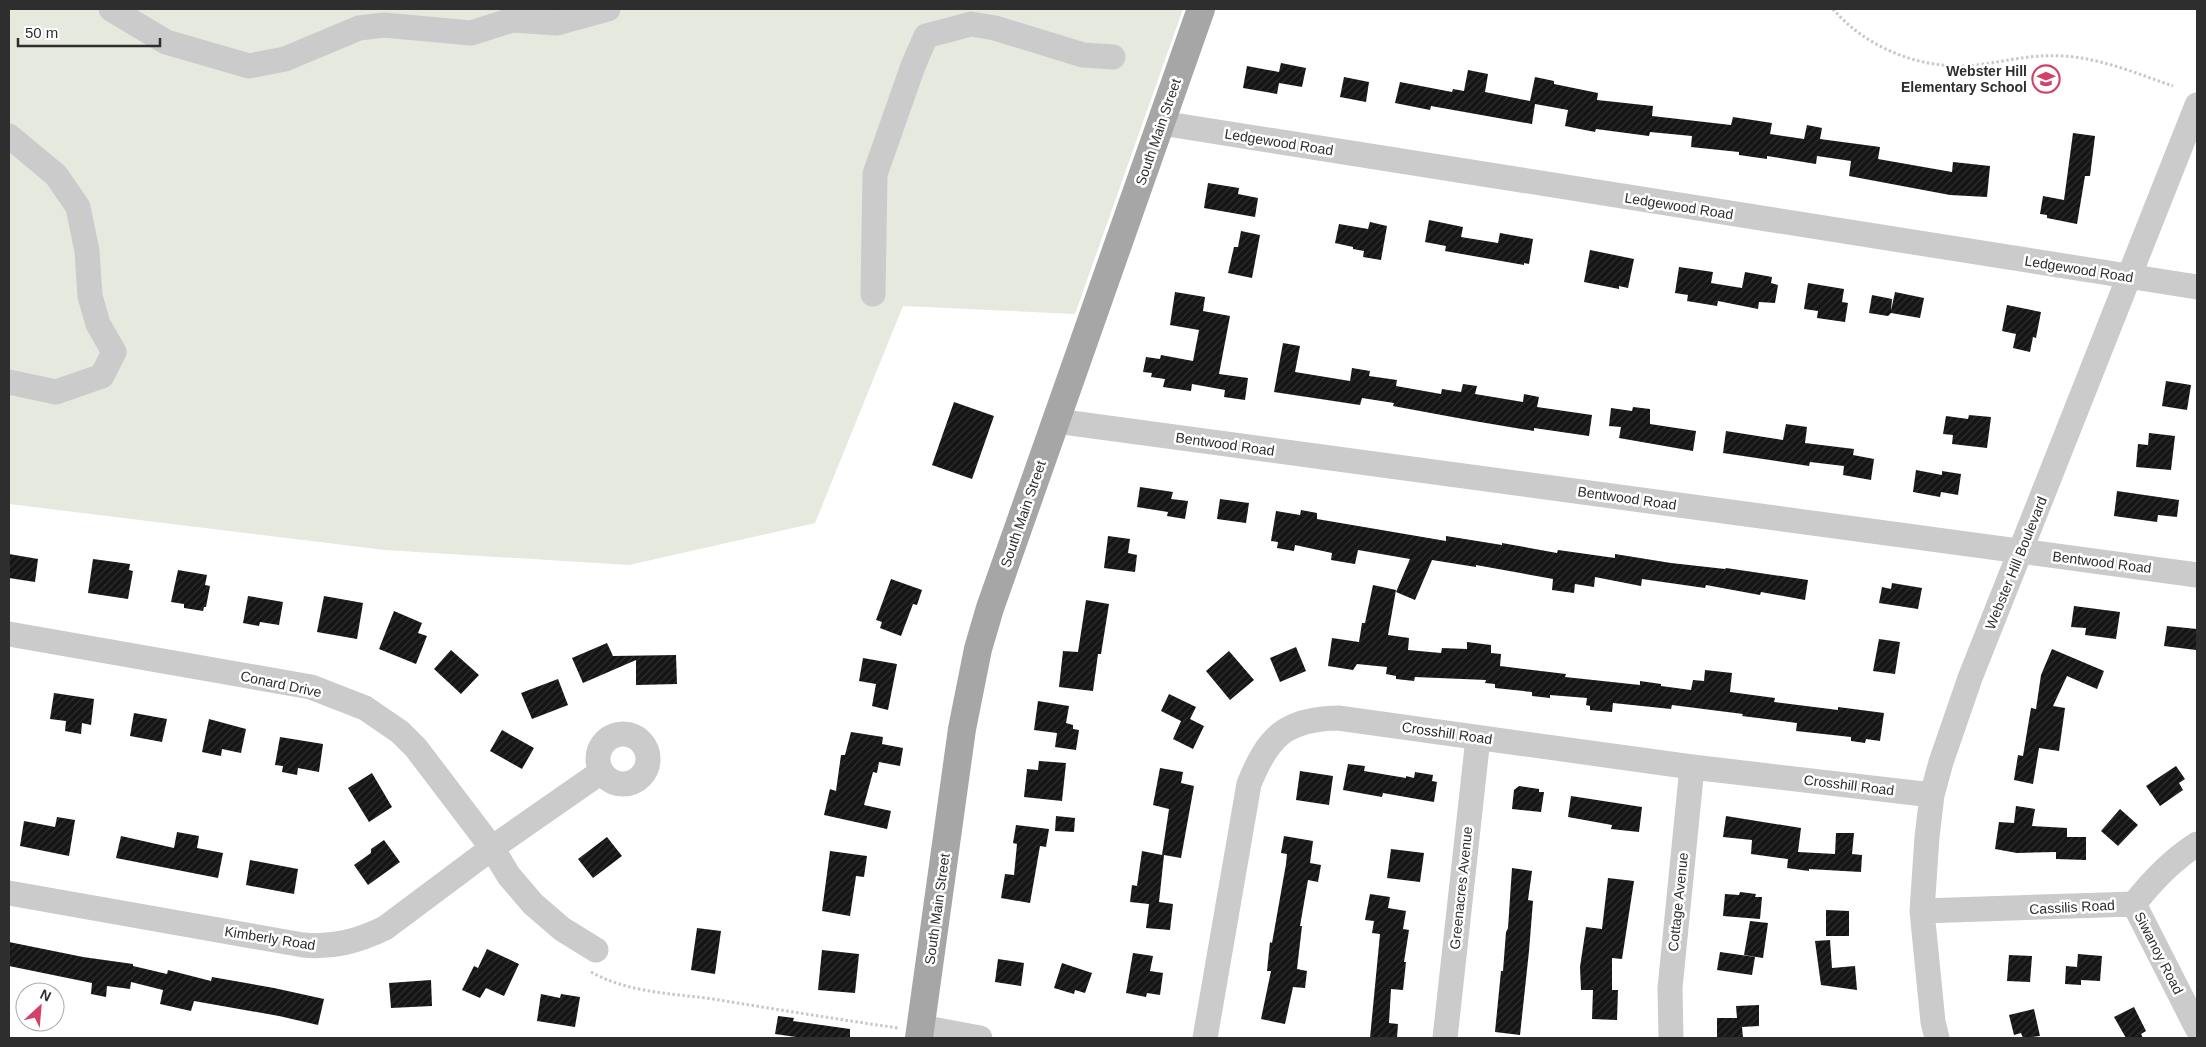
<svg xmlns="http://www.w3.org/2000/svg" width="2206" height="1047" font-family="Helvetica,sans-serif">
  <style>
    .green { fill: #e6e9dd }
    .building { fill: url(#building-hatch) }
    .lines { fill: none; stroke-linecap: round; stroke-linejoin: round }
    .path { stroke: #c8c8c8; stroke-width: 3; stroke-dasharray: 2.5 2.5; stroke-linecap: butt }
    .minor { stroke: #cbcbcb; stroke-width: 25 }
    .major { stroke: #a6a6a6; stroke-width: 28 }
    .labels { text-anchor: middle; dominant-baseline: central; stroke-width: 5; stroke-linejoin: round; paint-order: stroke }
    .poi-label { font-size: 14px; font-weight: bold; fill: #2e2e2e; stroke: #fff; text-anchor: end }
    .street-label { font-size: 14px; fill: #2e2e2e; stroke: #fff }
  </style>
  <defs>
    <pattern id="building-hatch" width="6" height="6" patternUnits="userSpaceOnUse" patternTransform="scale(1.25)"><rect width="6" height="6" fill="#151515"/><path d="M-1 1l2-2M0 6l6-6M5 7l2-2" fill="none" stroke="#2f2f2f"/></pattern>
  </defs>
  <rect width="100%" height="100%" fill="#fff"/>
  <path class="green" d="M9 9H1183L1075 314 903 306 815 523 629 565 385 550 9 504Z"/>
  <path class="building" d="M1281 63 1306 68 1302 87 1279 83 1277 94 1243 88 1247 66 1279 72Z
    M1468 70 1488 74 1485 92 1530 101 1535 77 1554 81V84L1598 93 1597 100 1653 106 1652 116 1731 125 1733 117 1772 123 1770 134 1804 139 1807 125 1822 128 1820 139 1880 147 1878 159 1952 172 1953 162 1990 166 1987 197 1950 195 1849 176 1851 161 1817 156 1816 164 1767 156V159L1739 155V152L1691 147 1692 136 1650 132 1649 136 1596 129 1595 132 1565 126 1568 110 1535 104 1532 124 1431 106 1430 110 1395 103 1400 82 1452 92 1453 89 1464 91Z
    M1344 77 1369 82 1366 102 1340 97Z
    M2073 133 2095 136 2090 176H2085L2077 224 2047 218V215L2040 214 2043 196 2064 200Z
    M1208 183 1239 188 1238 194 1258 198 1255 217 1204 208Z
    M1429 220 1463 227 1461 237 1498 243 1500 233 1533 239 1529 264 1524 263V265L1445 251 1446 246 1425 242Z
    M1370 222 1387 226 1381 260 1363 257 1364 251 1353 249V247L1335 243 1339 224 1368 229Z
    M1241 231 1260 235 1252 278 1228 273 1234 247H1238Z
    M1590 250 1634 259 1628 288 1619 286V289L1584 282Z
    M1679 267 1713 272 1711 283 1742 288 1745 272 1772 277 1771 283 1778 285 1775 303 1759 302 1758 309 1718 301 1717 306 1687 301 1688 295 1675 293Z
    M1808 283 1844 289 1842 302 1848 303 1845 322 1817 318 1818 311 1804 309Z
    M1175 292 1205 297 1203 311 1230 316 1219 374 1248 378 1245 400 1224 397 1225 390 1192 384 1191 391 1163 387 1165 379 1151 377 1152 373 1143 372 1146 357 1160 359 1161 355 1193 361 1199 330 1170 325Z
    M1895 292 1924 298 1920 318 1891 313 1888 316 1869 313 1872 295 1892 299 1891 311Z
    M2007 305 2041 312 2036 338 2033 337 2030 352 2013 348 2016 334 2002 331Z
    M1283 343 1300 346 1295 372 1350 381 1352 368 1370 371 1369 376 1397 380 1396 386 1441 394 1442 389 1461 392 1463 384 1477 386 1475 394 1523 402 1524 394 1539 397 1537 407 1592 415 1589 436 1534 428V431L1474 421 1393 406 1394 403 1362 398 1360 405 1274 392Z
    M2166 381 2191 385 2187 410 2162 406Z
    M954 402 994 416 972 479 932 465Z
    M1633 407 1650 409V424L1696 431 1693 451 1619 438 1621 427 1609 426 1611 408 1632 411Z
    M1969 415 1991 417 1987 448 1952 444 1953 435 1943 434 1946 416 1968 419Z
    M1786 424 1807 427 1805 443 1854 449 1853 455 1874 459 1871 480 1843 475 1844 466 1810 462 1809 466 1723 453 1726 431 1783 440Z
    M2149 433 2175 436 2171 470 2136 467 2138 444 2148 445Z
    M1916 470 1942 475V471L1961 474 1958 495 1941 492 1940 497 1913 492Z
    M1140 487 1173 492 1171 499 1188 501 1185 519 1167 516 1168 512 1137 507Z
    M2117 491 2179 500 2177 517 2158 515 2157 522 2114 516Z
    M1220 499 1249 503 1246 523 1217 519Z
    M1301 510 1317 513V519L1446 541V536L1502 545V543L1557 553 1558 550 1615 558V554L1671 563 1725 569 1726 568 1808 580 1805 600 1761 592 1760 595 1706 585 1705 588 1642 579 1641 586 1595 577 1594 587 1575 584 1574 593 1552 590 1553 579 1476 565V567L1432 560 1415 600 1396 592 1410 559 1358 550 1355 564 1331 560 1332 553 1295 545 1294 551 1277 548 1278 542 1271 541 1276 511 1300 515Z
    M1108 536 1130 539 1128 553 1137 555 1135 572 1104 568Z
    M9 554 38 559 35 582 9 578Z
    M93 559 130 564 129 570 133 571 128 599 88 593Z
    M178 570 207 575 205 585 210 586 206 607H204L203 611 184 608V604L171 602Z
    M891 579 922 590 917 605 913 604 901 636 880 628 882 622 876 620Z
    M1892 583 1922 588 1918 609 1879 603 1882 587 1891 589Z
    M1373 585 1396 590 1388 635 1409 638 1408 650 1441 653 1442 648 1467 649V642L1491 645V653L1501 654 1500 666 1566 674 1565 677 1640 685V681L1661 684V686L1691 690 1693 680 1704 681 1705 670 1732 673 1730 692 1775 698 1774 702 1838 710V707L1884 713 1880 741 1866 739 1865 743 1851 741V737L1796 731 1797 723 1742 716 1743 714 1672 705 1671 709 1613 703 1612 712 1590 710V706L1586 705 1587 698 1550 695V698L1532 696V692L1495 688V684L1485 683 1486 680 1415 677 1414 681 1396 679V676L1386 674 1387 667 1357 664 1353 670 1328 666 1332 638 1359 642 1362 623H1365Z
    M248 596 283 602 279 625 260 622 259 626 243 623Z
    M324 596 363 603 357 639 317 632Z
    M1086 600 1109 604 1101 654H1098L1093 691 1059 687 1063 651 1078 652Z
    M2074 606 2120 612 2116 639 2085 635 2086 628 2071 627Z
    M394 611 422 623 418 633 427 636 416 664 379 649Z
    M2167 626 2197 629 2196 650 2164 646Z
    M1879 639 1900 642 1895 674 1873 671Z
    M607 643 613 656 676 655 677 684 636 685V660L583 683 572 658Z
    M1296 647 1306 671 1280 682 1270 658Z
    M2052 649 2104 671 2097 689 2067 676 2053 706 2065 708 2059 751 2039 748 2033 784 2014 780 2018 755 2023 756 2031 708 2036 709 2041 675Z
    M451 650 479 675 461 694 434 669Z
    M1229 651 1254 680 1230 700 1206 671Z
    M863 658 897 664 888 710 872 706 876 684 859 681Z
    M558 679 568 705 532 719 521 693Z
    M54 693 94 699 91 725 82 723 81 734 65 731 66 721 50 719Z
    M1169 694 1196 707 1190 719 1204 726 1193 749 1173 739 1181 721 1161 711Z
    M1038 701 1069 706 1066 723 1073 725V729L1079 730 1076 750 1055 747 1057 733 1034 730Z
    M134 713 167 719 162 742 130 736Z
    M209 719 246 729 241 753 222 749 221 756 202 752Z
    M502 730 534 748 522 769 490 751Z
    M851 732 883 737 882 744 903 748 900 766 879 762 877 773 873 772 864 805 891 811 887 829 824 815 830 789 836 791 841 755H845Z
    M280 737 323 744 319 772 298 768 297 775 282 772 283 766 275 765Z
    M1039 761 1066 763 1062 801 1024 797 1027 769 1038 770Z
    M1348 764 1365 766 1364 771 1406 778V776L1414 778 1415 772 1433 775 1432 781 1437 782 1434 802 1383 793 1382 797 1343 790Z
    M2176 766 2185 779 2179 783 2183 790 2160 806 2146 786Z
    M1160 768 1183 772 1181 783 1194 786 1181 858 1164 855 1159 902 1173 904 1170 930 1146 928 1149 904 1130 902 1132 885 1137 886 1142 851 1162 855 1169 809 1153 805Z
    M1300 771 1333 776 1329 805 1296 800Z
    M372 773 392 807 369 822 348 788Z
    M1519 786 1539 789V792H1544L1541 812 1512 809 1514 790Z
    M1571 796 1642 807 1639 832 1611 829 1612 825 1568 817Z
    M2016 806 2035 809 2032 826 2067 828V837H2086V860L2056 859V852L2017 853 1995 849 1999 822 2014 823Z
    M2120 809 2138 825 2118 846 2101 831Z
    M1056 816 1075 818 1074 832 1055 831Z
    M1726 816 1801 828 1798 852 1835 854 1836 833H1854L1852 854 1862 855 1861 872 1809 869V871L1787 868 1788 859 1751 854 1752 840 1723 837Z
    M57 817 75 820 69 856 20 846 24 821 55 827Z
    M1016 825 1049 829 1046 847 1040 846 1030 903 1001 898 1005 874 1014 875 1017 844 1013 843Z
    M177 832 199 836 197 848 223 853 218 878 116 858 121 836 174 848Z
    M1284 836 1313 841 1310 863 1321 865 1318 882 1308 880 1300 926H1302L1297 969 1307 971 1305 988 1293 987 1285 1024 1261 1019 1271 971H1267L1270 942 1272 943 1286 864 1287 854 1281 853Z
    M607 837 622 856 593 878 578 859Z
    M384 840 400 862 368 885 354 865 371 853V849Z
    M1391 849 1424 853 1420 882 1387 878Z
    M830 851 867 856 864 877 856 876 850 916 822 911Z
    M250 860 298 869 294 894 246 885Z
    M1512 868 1532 871 1528 900 1533 901 1529 951 1520 1035 1495 1032 1501 971H1503L1506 932 1508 928Z
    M1608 878 1634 881 1622 959 1612 958V990H1618L1617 1020 1592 1019 1593 990H1581L1580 967 1586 927 1602 929Z
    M1740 892 1756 894 1755 897H1762L1760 919 1723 916 1725 894 1739 895Z
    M1370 894 1390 897 1388 908 1406 911 1403 929 1409 930 1404 962H1406L1403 990 1391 989 1389 1023 1398 1024 1397 1038H1370L1380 934 1372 933 1374 921 1365 920Z
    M1826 910 1849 911V936H1826Z
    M1750 921 1768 923 1763 958 1744 955Z
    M697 928 721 931 715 974 691 970Z
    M1830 940 1832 968 1855 966 1857 990 1821 985 1815 941Z
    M9 942 83 957 133 964V966L167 974 168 970 211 981 212 977 274 988 324 999 318 1025 279 1016 194 1001 191 1011 160 1004 163 990 131 982 130 989 107 986 106 997 91 994 92 983 9 966Z
    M487 949 519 964 504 996 486 988 480 998 462 990 474 966 478 968Z
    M822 950 859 954 855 993 818 990Z
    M1720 952 1755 957 1752 975 1717 970Z
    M1133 953 1153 956 1150 971 1163 973 1160 995 1147 993 1146 997 1126 993Z
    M2078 954 2102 956 2100 981 2081 980V985L2065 984 2066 966 2077 967Z
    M2009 955 2032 956 2030 982 2007 981Z
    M998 959 1024 963 1021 986 995 982Z
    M1062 963 1092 973 1085 993 1075 990 1074 994 1054 988Z
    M431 980 432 1006 391 1008 389 983Z
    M541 994 560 998 561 994 580 997 575 1027 537 1021Z
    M1759 1005V1026L1742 1027 1743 1038H1717V1018H1737L1736 1006Z
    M2134 1007 2146 1031 2141 1034 2143 1038H2126L2114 1017Z
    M2034 1009 2040 1036 2023 1038 2021 1033 2014 1035 2009 1015Z
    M778 1016 794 1018 793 1021 850 1029V1038H803L775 1034Z"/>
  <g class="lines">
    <path class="path" d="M1833 9C1867 49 1924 71 1977 65 2007 61 2032 54 2063 56 2101 58 2138 74 2173 86
      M591 972C629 993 670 993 713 999 774 1009 836 1019 898 1028"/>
    <path class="minor" d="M111 9 166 42 249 66 285 59 359 28 384 25 471 33 512 20 557 23 608 9
      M1161 123 2197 287
      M9 136 56 175 78 207 87 251 90 296 98 324 114 352 102 376 56 392 9 382
      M873 294 875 174 913 66 926 36 971 24 995 28 1083 55 1113 57
      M1056 421 2197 575
      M9 634 311 687 365 708 400 732 416 748 492 848 509 876 533 904 562 929 596 950
      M598 759a25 25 0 1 1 50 0a25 25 0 1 1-50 0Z
      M9 893 303 945C333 948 358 941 385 928L492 848 601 772
      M2134 904 2197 1028
      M1922 911 2134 904C2152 881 2172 860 2197 844
      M921 1027 980 1038
      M1205 1038 1249 784C1268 737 1285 719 1338 718L1692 767 1932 795
      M1445 1038 1478 738
      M1671 1038 1670 988 1692 767
      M1937 1038 1933 1022 1922 911 1927 837 1932 795 1941 762 1970 678 2197 105"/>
    <path class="major" d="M919 1038 962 729 978 649 990 608 1201 9"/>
  </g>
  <defs>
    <g id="school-ring" transform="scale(1.4375)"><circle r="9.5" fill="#fff" stroke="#d24268" stroke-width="1.5"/><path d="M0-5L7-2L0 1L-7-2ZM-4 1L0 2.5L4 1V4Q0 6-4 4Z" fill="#d24268"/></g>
  </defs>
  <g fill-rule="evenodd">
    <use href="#school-ring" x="2046" y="79"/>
  </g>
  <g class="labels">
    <g class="poi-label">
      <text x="2027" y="71">Webster Hill<tspan x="2027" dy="16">Elementary School</tspan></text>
    </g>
    <g class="street-label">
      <text transform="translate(1158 132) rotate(-71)">South Main Street</text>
      <text transform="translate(1279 142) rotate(9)">Ledgewood Road</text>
      <text transform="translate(1679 206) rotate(9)">Ledgewood Road</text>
      <text transform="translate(2079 269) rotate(9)">Ledgewood Road</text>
      <text transform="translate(1225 444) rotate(8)">Bentwood Road</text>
      <text transform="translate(1627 498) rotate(8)">Bentwood Road</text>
      <text transform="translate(1023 514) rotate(-71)">South Main Street</text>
      <text transform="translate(2102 562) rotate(7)">Bentwood Road</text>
      <text transform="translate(2016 563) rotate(-68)">Webster Hill Boulevard</text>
      <text transform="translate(281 684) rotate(12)">Conard Drive</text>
      <text transform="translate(1447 733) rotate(8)">Crosshill Road</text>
      <text transform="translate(1849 785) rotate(7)">Crosshill Road</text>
      <text transform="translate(1461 888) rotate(-84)">Greenacres Avenue</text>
      <text transform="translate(1678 902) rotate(-84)">Cottage Avenue</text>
      <text transform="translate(2072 907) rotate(-3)">Cassilis Road</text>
      <text transform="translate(937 909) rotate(-82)">South Main Street</text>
      <text transform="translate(270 938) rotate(9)">Kimberly Road</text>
      <text transform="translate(2159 953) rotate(63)">Siwanoy Road</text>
    </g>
  </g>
  <rect width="2206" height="1047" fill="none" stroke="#2e2e2e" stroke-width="20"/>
  <g transform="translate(40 1007) rotate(26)"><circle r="24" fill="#ffffff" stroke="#ababab"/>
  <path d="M0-4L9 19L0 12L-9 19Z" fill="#d24268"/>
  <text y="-8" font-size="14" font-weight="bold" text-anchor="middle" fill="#2e2e2e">N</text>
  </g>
  <path d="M18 38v8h142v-8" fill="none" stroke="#2e2e2e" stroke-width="2.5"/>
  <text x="25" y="38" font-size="15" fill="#2e2e2e" stroke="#ffffff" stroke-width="4" paint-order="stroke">50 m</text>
</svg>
